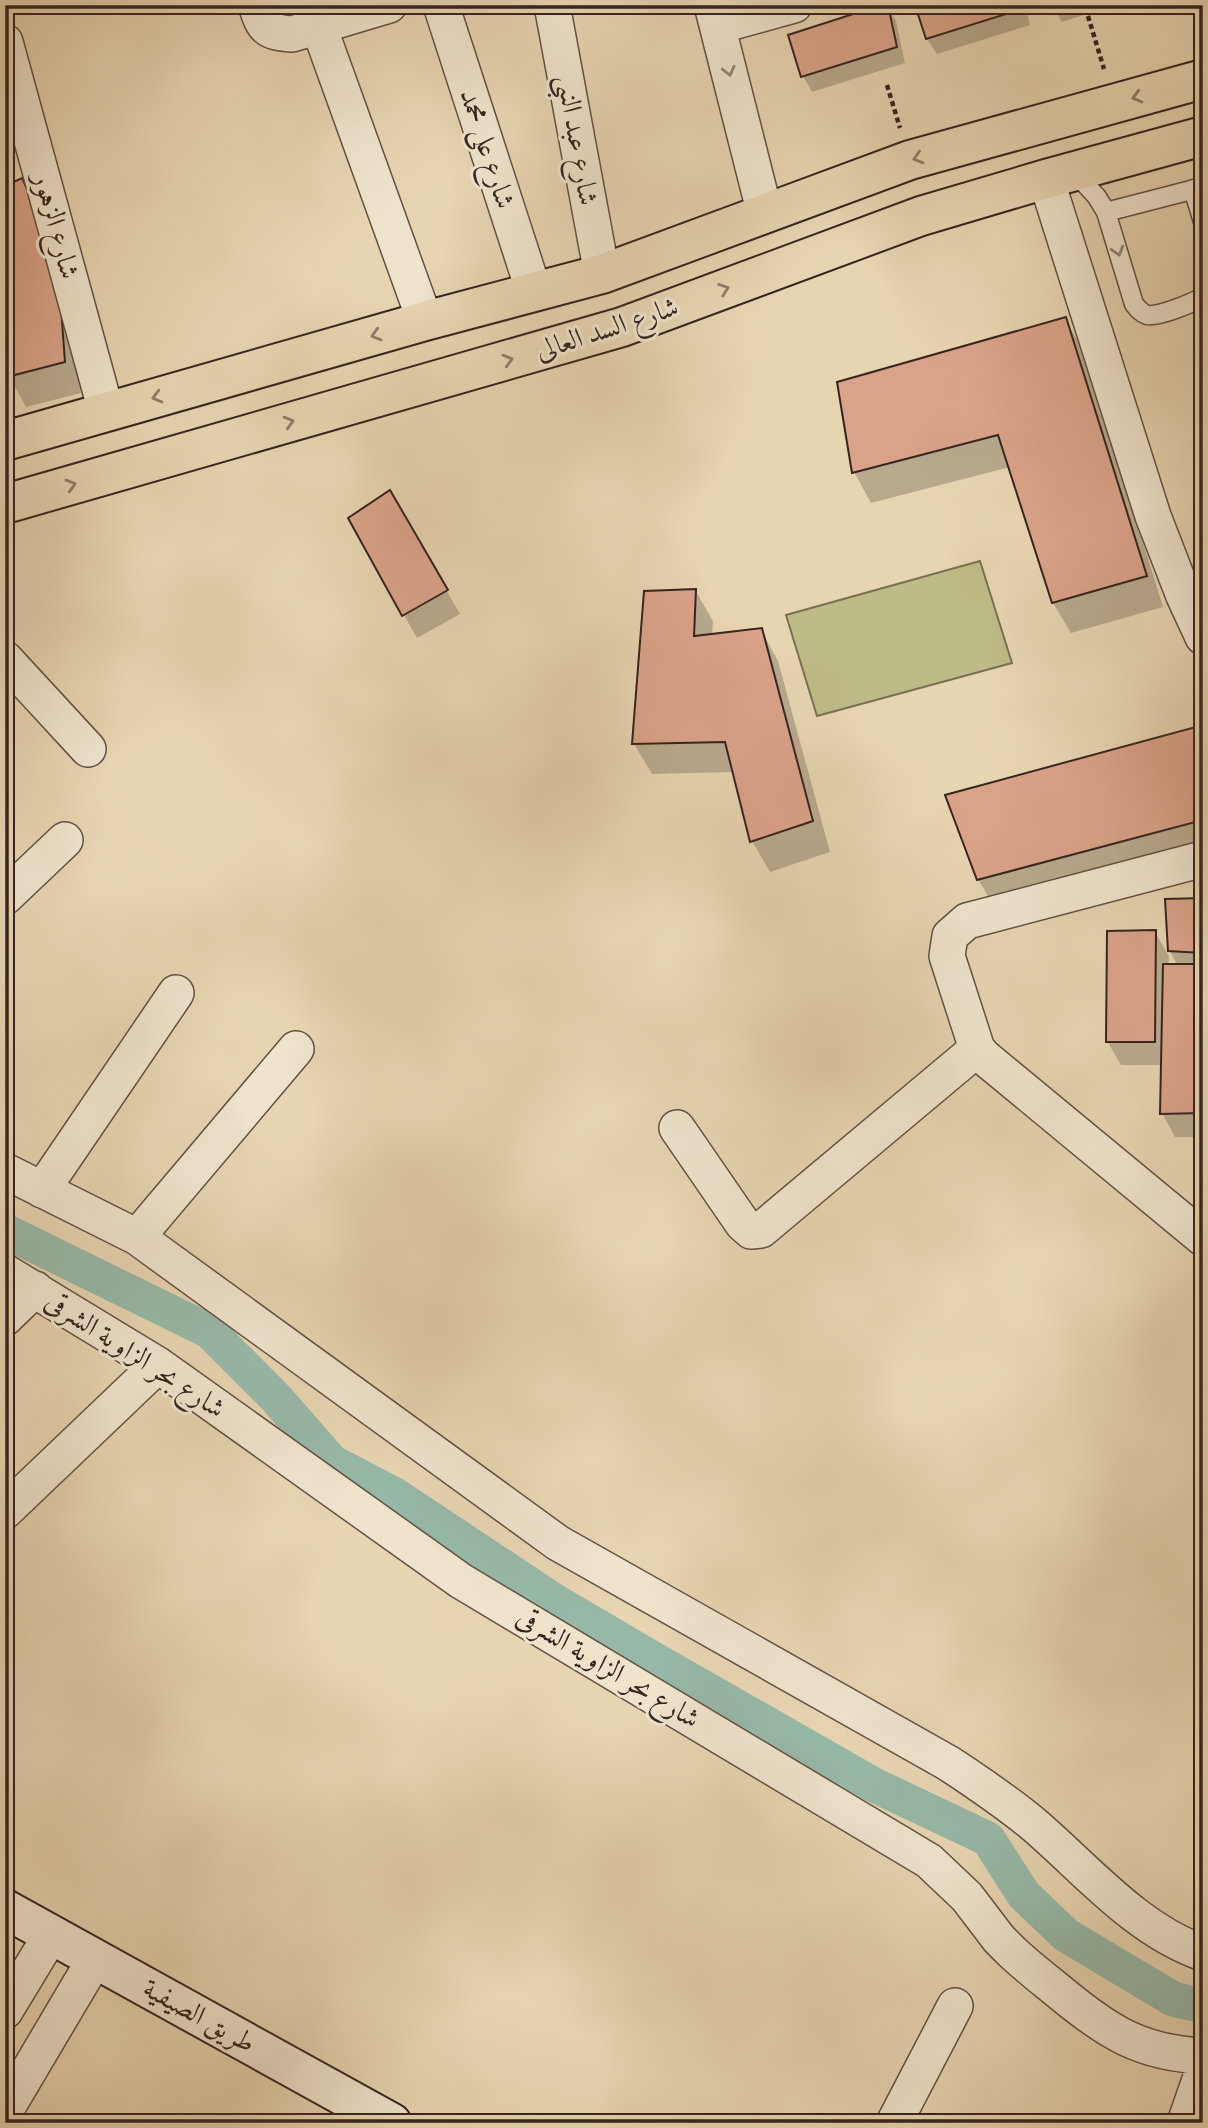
<svg xmlns="http://www.w3.org/2000/svg" width="1208" height="2128" font-family="'IM FELL DW Pica',Amiri,serif">
  <style>
    .green { fill: #bdbb87; stroke: #797053; stroke-width: 2 }
    .shadow { fill: #0003 }
    .lines { fill: none; stroke-linecap: round; stroke-linejoin: round }
    .canal { stroke: #97b8a7; stroke-width: 35 }
    .building { fill: #daa289; stroke: #35251f; stroke-width: 2 }
    .lane-casing { stroke: #625144; stroke-width: 21 }
    .street-casing { stroke: #625144; stroke-width: 38 }
    .secondary-casing { stroke: #35251f; stroke-width: 42 }
    .primary-casing { stroke: #35251f; stroke-width: 42 }
    .path { stroke: #35251f; stroke-width: 4.5; stroke-dasharray: 5 3.5; stroke-linecap: butt }
    .lane { stroke: #efe3cc; stroke-width: 18 }
    .street { stroke: #efe3cc; stroke-width: 35 }
    .secondary { stroke: #efe3cc; stroke-width: 38 }
    .primary { stroke: #e7d4b1; stroke-width: 38 }
    .oneway { stroke: #928476 }
    .oneway2 { stroke: #8e7c68 }
    .labels { text-anchor: middle; dominant-baseline: central; stroke-width: 6; stroke-linejoin: round; paint-order: stroke }
    .street-label { font-size: 28px; fill: #35251f; stroke: #efe3cc }
  </style>
  <rect width="100%" height="100%" fill="#e7d4b1"/>
  <filter id="stains"><feTurbulence type="fractalNoise" baseFrequency=".00286" numOctaves="4"/><feColorMatrix values="0 0 0 0 .2 0 0 0 0 .09 0 0 0 0 .02 0 0 0 .5 -.17"/></filter>
  <radialGradient id="worn" r=".72"><stop offset=".6" stop-color="#630" stop-opacity="0"/><stop offset="1" stop-color="#630" stop-opacity=".3"/></radialGradient>
  <path class="green" d="M980 561 1012 663 817 716 786 615Z"/>
  <path class="shadow" d="M887 5 896 21 905 63 812 92 803 76Z
    M917 5H1025L1030 25 937 54 927 39Z
    M1052 5H1115L1062 22Z
    M74 286 81 393 26 407 9 376Z
    M1065 319 1083 350 1163 607 1071 633 1053 603 1010 467 871 503 854 472Z
    M390 492 460 614 417 638 404 615Z
    M695 590 713 621 712 636 761 630 778 661 830 852 770 872 752 841 735 772 652 774 634 744Z
    M1203 727V855L996 910 978 879Z
    M1203 900V1137H1175L1162 1113V1065H1121L1107 1041 1155 932 1169 956 1168 966H1178L1170 951Z"/>
  <g class="lines">
    <path class="canal" d="M5 1231 209 1331 275 1397 332 1462 395 1495 553 1600 650 1657 874 1785 988 1839 1024 1895 1066 1935 1173 1999 1203 2006"/>
  </g>
  <path class="building" d="M881 5H888L897 47 801 77 788 35Z
    M915 5H1021L1022 9 926 39Z
    M22 178 57 254 65 362 7 377 5 373V186Z
    M1066 317 1147 576 1052 603 998 435 852 473 837 382Z
    M390 490 448 590 402 616 348 518Z
    M696 589 694 636 762 628 813 821 750 842 725 742 632 744 644 591Z
    M1203 725V820L977 880 945 795Z
    M1203 898V953L1168 951 1165 899Z
    M1156 930 1155 1042H1106L1107 931Z
    M1163 964H1203V1113L1160 1114Z"/>
  <g class="lines">
    <g class="lane-casing">
      <path id="lane" d="M1074 172 1097 197 1106 212 1134 304C1138 309 1141 313 1147 315 1159 317 1192 303 1203 297
        M1193 189 1203 222
        M1106 212 1203 187"/>
    </g>
    <g class="street-casing">
      <path id="street" d="M256 5C264 29 266 32 292 34L389 5
        M441 5 534 292
        M552 5 602 274
        M712 5 765 214
        M718 26 794 5
        M319 27 425 321
        M5 42 106 411
        M1046 179 1153 516 1184 596 1203 637
        M5 659 88 749
        M1203 859 967 921 950 936 947 956 977 1049 984 1057 1203 1238
        M5 897 65 840
        M677 1128 743 1224 751 1231 761 1230 977 1049
        M5 1171 137 1237 558 1543 948 1763C977 1782 1005 1801 1032 1823 1085 1868 1136 1930 1203 1953
        M42 1190 176 993
        M137 1237 296 1049
        M5 1272 158 1365 461 1581 929 1861 967 1897 999 1939 1012 1952C1028 1967 1045 1980 1062 1994 1108 2032 1141 2053 1203 2056
        M5 1318 35 1289
        M5 1511 158 1365
        M5 2011 51 1935
        M5 2111 95 1959
        M894 2123 955 2006
        M1185 2123 1203 2071"/>
    </g>
    <g class="secondary-casing">
      <path id="secondary" d="M5 1909 392 2123"/>
    </g>
    <g class="primary-casing">
      <path id="primary" d="M5 441 425 321 602 274 910 160 1203 79
        M5 504 622 327 921 216 1046 179 1203 136"/>
    </g>
    <path class="path" d="M1088 16 1104 69
      M887 85 900 128"/>
    <use href="#lane" class="lane"/>
    <use href="#street" class="street"/>
    <use href="#secondary" class="secondary"/>
    <use href="#primary" class="primary"/>
  </g>
  <defs><path id="oneway-chevron" d="M-2-3.5L2.5 0L-2 3.5" fill="none" stroke-width="1.6" stroke-linecap="round" stroke-linejoin="round" transform="scale(1.75)"/></defs>
  <g class="oneway">
    <use href="#oneway-chevron" transform="translate(729 71) rotate(76)"/>
    <use href="#oneway-chevron" transform="translate(1118 251) rotate(73)"/>
  </g>
  <g class="oneway2">
    <use href="#oneway-chevron" transform="translate(1137 97) rotate(165)"/>
    <use href="#oneway-chevron" transform="translate(918 158) rotate(163)"/>
    <use href="#oneway-chevron" transform="translate(724 289) rotate(-20)"/>
    <use href="#oneway-chevron" transform="translate(376 335) rotate(164)"/>
    <use href="#oneway-chevron" transform="translate(508 360) rotate(-16)"/>
    <use href="#oneway-chevron" transform="translate(157 397) rotate(165)"/>
    <use href="#oneway-chevron" transform="translate(289 422) rotate(-16)"/>
    <use href="#oneway-chevron" transform="translate(71 485) rotate(-16)"/>
  </g>
  <g class="labels">
    <g class="street-label">
      <text transform="translate(577 140) rotate(80)">شارع عبد النبى</text>
      <text transform="translate(487 149) rotate(72)">شارع على محمد</text>
      <text transform="translate(56 226) rotate(75)">شارع الزهور</text>
      <text transform="translate(607 329) rotate(-18)">شارع السد العالى</text>
      <text transform="translate(135 1355) rotate(33)">شارع بحر الزاوية الشرقى</text>
      <text transform="translate(608 1668) rotate(31)">شارع بحر الزاوية الشرقى</text>
      <text transform="translate(199 2016) rotate(29)">طريق الصيفية</text>
    </g>
  </g>
  <rect width="1208" height="2128" fill="none" stroke="#e7d4b1" stroke-width="28"/>
  <rect x="7" y="7" width="1194" height="2114" fill="none" stroke="#35251f" stroke-width="3.5"/>
  <rect x="14" y="14" width="1180" height="2100" fill="none" stroke="#35251f" stroke-width="2"/>
  <rect width="100%" height="100%" filter="url(#stains)"/>
  <rect width="100%" height="100%" fill="url(#worn)"/>
</svg>
